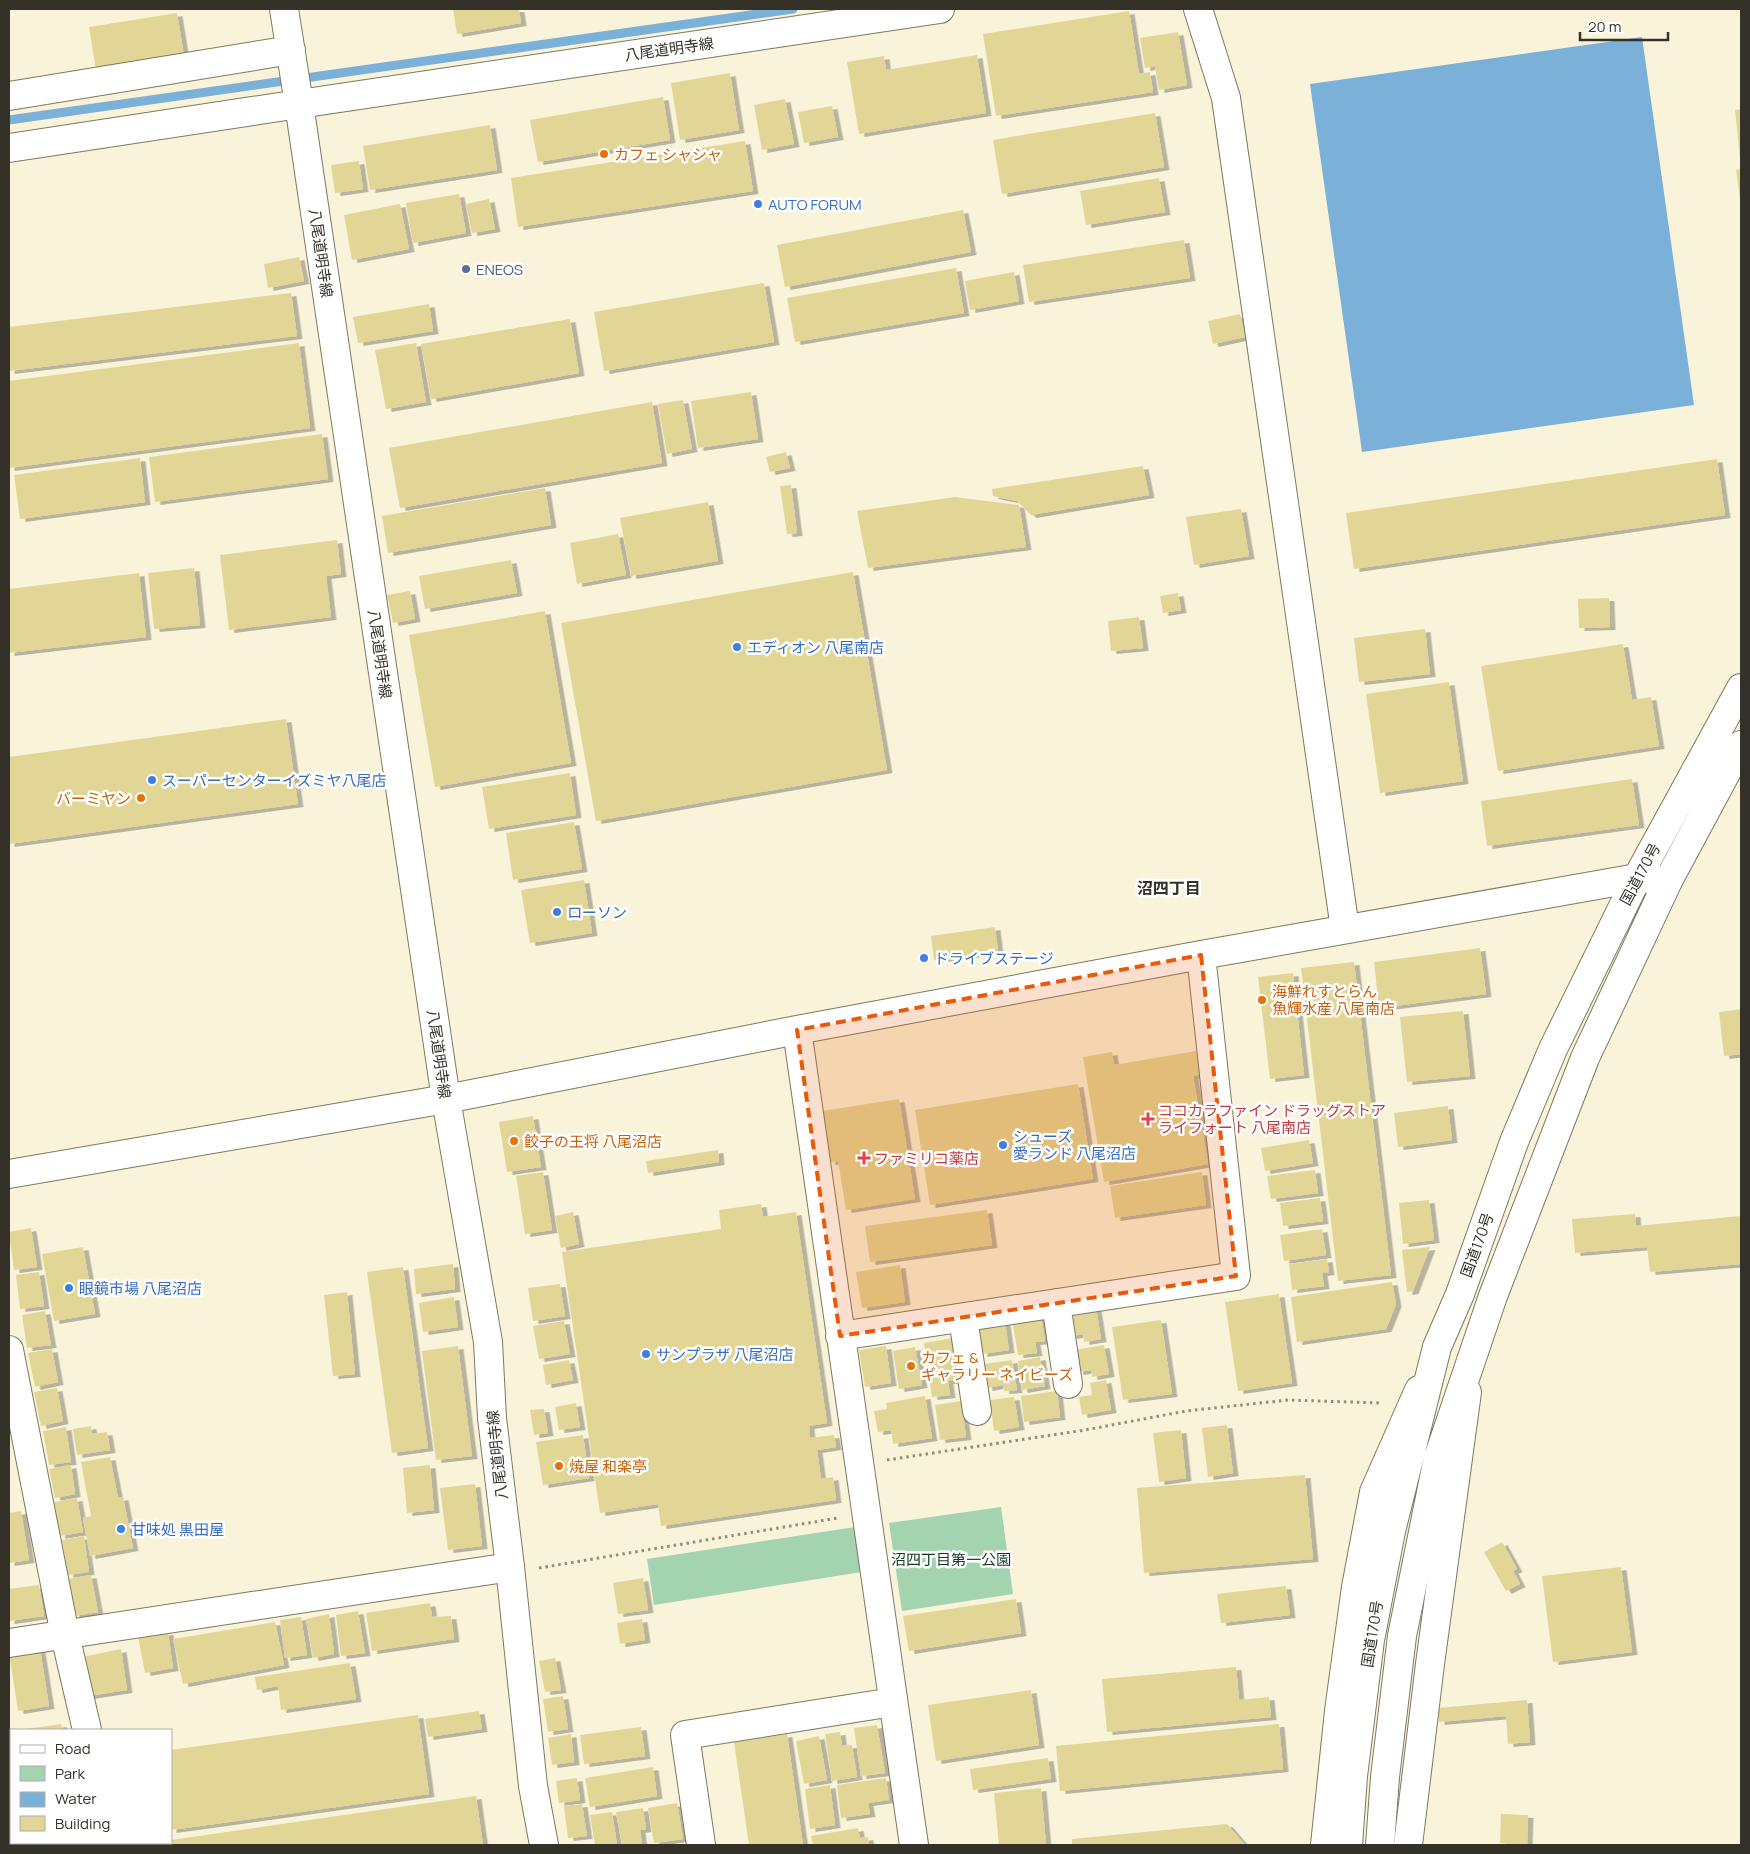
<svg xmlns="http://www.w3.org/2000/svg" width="1750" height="1854" font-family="Manrope,'Noto Sans JP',sans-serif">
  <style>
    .green { fill: #a4d3af }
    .water { fill: #7bb1d9 }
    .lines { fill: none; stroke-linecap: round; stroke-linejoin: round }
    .stream { stroke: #7bb1d9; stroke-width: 9 }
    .building { fill: #e2d697; filter: url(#shadow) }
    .minor-casing { stroke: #7d7860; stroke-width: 30 }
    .major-casing { stroke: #7d7860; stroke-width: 30 }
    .highway-casing { stroke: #7d7860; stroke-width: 30 }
    .path { stroke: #908d7b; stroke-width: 3; stroke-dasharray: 2.5 4; stroke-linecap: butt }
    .minor { stroke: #fff; stroke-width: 28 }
    .major { stroke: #fff; stroke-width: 28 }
    .highway { stroke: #fff; stroke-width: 28 }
    .marked { fill: #e8590c; fill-opacity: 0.2; stroke: #e8590c; stroke-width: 4; stroke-dasharray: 10 6; stroke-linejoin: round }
    .food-dot { fill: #e8710a; stroke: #fff; stroke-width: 2 }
    .shop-dot { fill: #3f7fe0; stroke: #fff; stroke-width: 2 }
    .service-dot { fill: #5c6f8a; stroke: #fff; stroke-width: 2 }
    .health-dot { fill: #e0444e; stroke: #fff; stroke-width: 2 }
    .labels { text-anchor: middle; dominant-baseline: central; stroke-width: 5; stroke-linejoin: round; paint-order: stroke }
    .street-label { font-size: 15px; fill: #343228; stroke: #fff }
    .food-label { font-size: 15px; fill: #c56008; stroke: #fff; text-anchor: start }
    .shop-label { font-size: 15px; fill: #366cbe; stroke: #fff; text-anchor: start }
    .service-label { font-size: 15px; fill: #4e5e75; stroke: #fff; text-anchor: start }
    .health-label { font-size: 15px; fill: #be3a42; stroke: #fff; text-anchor: start }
    .park-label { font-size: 15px; fill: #0f3a1f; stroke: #fff }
    .neighbourhood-label { font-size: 16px; font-weight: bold; fill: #343228; stroke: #fff }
  </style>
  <defs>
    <filter id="shadow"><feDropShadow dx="5.5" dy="3" stdDeviation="0" flood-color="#0004"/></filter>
  </defs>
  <rect width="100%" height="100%" fill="#f9f4d9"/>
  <path class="green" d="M1001 1507 1013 1594 902 1611 889 1523Z
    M855 1527 862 1572 654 1605 647 1559Z"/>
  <path class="water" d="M1642 37 1694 405 1362 452 1310 84Z"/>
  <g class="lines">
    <path class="stream" d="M9 120 793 9"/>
  </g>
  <path class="building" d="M453 9H519L521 23 457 34Z
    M1129 11 1139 74 1150 72 1153 92 996 116 983 34Z
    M177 13 184 56 96 70 89 27Z
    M1178 32 1187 85 1159 90 1155 66 1145 68 1140 38Z
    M977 55 986 113 859 134 847 62 884 56 886 70Z
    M730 73 739 130 680 140 671 83Z
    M663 97 670 140 538 162 530 120Z
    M785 99 794 144 762 150 754 105Z
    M832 106 838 137 804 143 798 112Z
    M1741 109V158H1740L1735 110Z
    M1155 113 1164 167 1002 194 993 140Z
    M490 125 497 170 370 190 363 146Z
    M745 141 753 191 518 227 511 178Z
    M359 161 363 189 335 193 331 165Z
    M1741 169V199H1740L1736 170Z
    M1159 178 1165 212 1086 225 1080 191Z
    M459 194 466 233 413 243 406 203Z
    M489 199 495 229 472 233 466 204Z
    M400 204 409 249 352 260 344 215Z
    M963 210 971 252 785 287 777 245Z
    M1184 240 1190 278 1029 302 1023 265Z
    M299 257 304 281 268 288 264 264Z
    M956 268 964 313 795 342 787 298Z
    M1014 272 1019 301 970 310 965 281Z
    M764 283 774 342 604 371 594 312Z
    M291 293 297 336 9 371V327Z
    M429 304 433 331 358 343 353 317Z
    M1240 314 1245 337 1213 344 1208 321Z
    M570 319 579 373 431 399 421 344Z
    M299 343 310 428 9 468V381Z
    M416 343 426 402 386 409 375 350Z
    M751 392 758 439 698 448 691 401Z
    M683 400 692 449 667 454 658 404Z
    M652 402 662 463 400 508 389 448Z
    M322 434 328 479 155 502 149 457Z
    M786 452 790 468 770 472 766 457Z
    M140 458 145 502 20 519 14 475Z
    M1717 459 1725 515 1354 569 1346 513Z
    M1143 466 1149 495 1031 515 1017 501 993 496 992 489Z
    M791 485 797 533 787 534 780 486Z
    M545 488 551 525 388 553 382 516Z
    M955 497 1019 505 1026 547 868 568 857 511Z
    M708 502 718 561 631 576 620 518Z
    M1241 509 1249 556 1194 565 1186 517Z
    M618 534 626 575 577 584 570 543Z
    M337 540 341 574 326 576 331 617 229 630 220 555Z
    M511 560 517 593 425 609 419 576Z
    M194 568 200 625 154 629 148 573Z
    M853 572 887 770 596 821 561 623Z
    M139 573 146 637 9 653V589Z
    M410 591 415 619 393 623 387 595Z
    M1178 593 1181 610 1163 613 1160 596Z
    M1609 598 1610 627 1579 628 1578 599Z
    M545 611 571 763 435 787 409 635Z
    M1139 617 1143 648 1111 651 1108 621Z
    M1425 629 1430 674 1359 682 1354 638Z
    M1623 644 1632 700 1651 697 1659 746 1498 771 1481 666Z
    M1449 682 1463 781 1380 793 1366 694Z
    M286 719 298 804 9 844V757Z
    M570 773 576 815 489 829 482 787Z
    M1632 779 1639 825 1487 846 1481 801Z
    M574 822 582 869 513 880 506 833Z
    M584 880 592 933 530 943 521 890Z
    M995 927 998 951 934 960 931 936Z
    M1480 948 1486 994 1379 1008 1374 962Z
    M1354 962 1391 1275 1338 1281 1301 968Z
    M1293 973 1304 1075 1270 1079 1258 977Z
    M1741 1009V1054L1724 1056 1719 1012Z
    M1463 1011 1470 1076 1407 1082 1400 1017Z
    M1196 1051 1200 1074 1193 1076 1208 1164 1104 1182 1083 1057 1112 1052 1114 1065Z
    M1078 1084 1093 1179 930 1205 915 1110Z
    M899 1099 915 1199 846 1210 838 1161 830 1162 822 1111Z
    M1448 1106 1452 1140 1398 1147 1394 1113Z
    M533 1116 541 1167 507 1172 499 1122Z
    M1309 1140 1313 1163 1265 1171 1261 1148Z
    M718 1150 719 1162 648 1173 646 1161Z
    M1315 1170 1318 1193 1271 1199 1267 1176Z
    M543 1172 552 1230 525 1234 516 1176Z
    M1202 1172 1206 1205 1115 1218 1110 1186Z
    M1320 1198 1323 1221 1283 1226 1280 1203Z
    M1429 1200 1434 1240 1403 1244 1399 1203Z
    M761 1204 763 1217 796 1212 827 1423 809 1426 810 1438 834 1435 836 1447 817 1450 821 1479 833 1477 836 1500 661 1526 658 1504 600 1513 562 1252 721 1229 719 1210Z
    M987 1210 992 1245 870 1262 865 1226Z
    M573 1212 579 1244 561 1248 555 1216Z
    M1635 1214 1636 1226 1741 1216V1264L1650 1272 1647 1247 1575 1253 1572 1219Z
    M31 1228 37 1267 14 1270 9 1232Z
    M1322 1229 1326 1255 1284 1261 1280 1235Z
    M83 1247 95 1314 54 1321 42 1254Z
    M1430 1247 1413 1291 1407 1292 1402 1250Z
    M1327 1259 1329 1272 1322 1273 1324 1286 1292 1290 1289 1264Z
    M453 1264 455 1289 416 1294 414 1269Z
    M900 1265 905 1302 862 1308 856 1272Z
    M403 1267 428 1448 392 1453 367 1272Z
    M39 1272 44 1306 20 1309 16 1275Z
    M1392 1282 1396 1304 1386 1329 1297 1342 1291 1297Z
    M560 1284 565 1316 533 1321 528 1288Z
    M347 1292 355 1374 333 1376 324 1295Z
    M1279 1294 1292 1383 1238 1391 1225 1302Z
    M454 1297 458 1327 423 1332 419 1303Z
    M1096 1308 1101 1339 1084 1342 1083 1334 1071 1336 1067 1313Z
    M45 1311 51 1345 27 1348 22 1315Z
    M1041 1315 1045 1341 1035 1342 1037 1353 1018 1355 1012 1319Z
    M1161 1320 1172 1394 1123 1400 1112 1327Z
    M564 1321 570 1354 539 1359 533 1326Z
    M1005 1322 1009 1350 982 1354 978 1325Z
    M952 1338 958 1380 948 1381 950 1395 932 1397 924 1343Z
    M1104 1345 1109 1374 1092 1377 1091 1370 1078 1372 1074 1350Z
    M458 1346 472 1456 436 1460 422 1351Z
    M886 1346 891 1383 865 1387 859 1350Z
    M915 1347 922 1385 899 1389 893 1351Z
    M52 1349 58 1382 35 1387 28 1353Z
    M1040 1357 1045 1386 1022 1390 1018 1361Z
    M569 1360 573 1380 546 1385 543 1365Z
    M1012 1360 1017 1390 1004 1391 1003 1385 987 1388 984 1364Z
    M1106 1380 1111 1410 1082 1415 1079 1397 1092 1395 1090 1383Z
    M57 1388 63 1421 41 1426 34 1392Z
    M1057 1391 1060 1417 1024 1422 1021 1396Z
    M925 1396 932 1438 893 1444 891 1430 878 1432 874 1411 887 1409 886 1403Z
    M1014 1397 1019 1427 994 1431 990 1400Z
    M961 1401 966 1437 940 1440 935 1405Z
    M576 1403 580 1427 559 1430 555 1407Z
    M544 1409 548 1433 534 1435 530 1410Z
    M1227 1425 1233 1473 1208 1477 1202 1428Z
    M91 1426 92 1434 107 1432 110 1450 77 1455 73 1429Z
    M66 1427 71 1462 49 1465 43 1431Z
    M1181 1430 1186 1478 1159 1482 1153 1433Z
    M583 1435 589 1478 543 1485 536 1442Z
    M110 1457 118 1498 123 1497 133 1548 90 1556 83 1518 91 1516 81 1462Z
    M71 1465 75 1494 55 1498 49 1469Z
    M430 1465 434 1510 407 1513 403 1468Z
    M1305 1475 1313 1559 1144 1573 1137 1488Z
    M475 1484 482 1546 448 1550 440 1488Z
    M77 1498 83 1532 60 1536 54 1502Z
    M21 1511 29 1560 9 1563V1513Z
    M84 1536 89 1572 68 1575 62 1540Z
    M1502 1542 1517 1569 1513 1571 1520 1584 1506 1591 1484 1552Z
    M1621 1567 1632 1652 1553 1662 1542 1576Z
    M91 1575 98 1612 74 1616 68 1579Z
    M643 1578 648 1610 618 1614 613 1583Z
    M39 1585 44 1616 9 1621V1589Z
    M1286 1586 1290 1615 1221 1623 1217 1594Z
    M1016 1599 1021 1633 909 1651 903 1616Z
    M430 1603 432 1617 451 1616 454 1639 372 1651 366 1613Z
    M358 1611 365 1653 341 1656 336 1615Z
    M329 1614 334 1654 313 1658 306 1619Z
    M301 1617 307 1655 285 1658 280 1620Z
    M642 1619 645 1640 620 1644 617 1623Z
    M275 1622 284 1665 183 1684 173 1639Z
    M168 1632 173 1668 145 1673 138 1636Z
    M40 1649 49 1706 18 1711 9 1653Z
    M121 1649 127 1690 88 1696 82 1657Z
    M555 1658 561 1690 545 1692 539 1661Z
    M350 1663 356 1699 281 1710 278 1686 257 1690 255 1677Z
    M1236 1667 1239 1700 1269 1697 1271 1717 1107 1732 1102 1679Z
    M1031 1690 1039 1745 936 1761 928 1705Z
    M563 1696 568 1729 548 1732 543 1699Z
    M1527 1700 1530 1742 1508 1744 1506 1716 1439 1722 1438 1708Z
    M479 1711 482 1729 428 1737 425 1719Z
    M418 1715 429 1794 171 1830V1750Z
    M61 1724 63 1730H26V1729Z
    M1279 1724 1283 1769 1060 1791 1056 1746Z
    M877 1725 885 1773 861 1776 854 1728Z
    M641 1727 645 1756 584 1764 580 1735Z
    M840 1732 842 1746 852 1745 857 1777 832 1781 825 1734Z
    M571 1734 574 1762 552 1765 548 1738Z
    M787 1734 803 1845H749L734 1742Z
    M819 1736 827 1780 804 1784 796 1741Z
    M1048 1758 1051 1779 973 1790 970 1769Z
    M653 1767 657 1796 590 1807 585 1778Z
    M577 1778 580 1800 559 1803 556 1781Z
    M886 1778 889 1800 868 1803 870 1814 841 1818 837 1785Z
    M830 1785 835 1825 810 1829 805 1789Z
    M1041 1788 1046 1845H999L994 1793Z
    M476 1796 483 1845H142L152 1843H171V1840Z
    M677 1803 683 1839 654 1843 648 1808Z
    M582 1804 587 1836 568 1838 564 1806Z
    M643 1808 646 1829 640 1830 642 1845H622L616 1812Z
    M612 1812 617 1845H595L590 1815Z
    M1501 1814 1528 1815 1527 1845 1500 1843Z
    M1227 1824 1245 1845H1072V1839Z
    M858 1828 860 1838 868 1837 869 1845H813L811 1836Z
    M11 1843H78L79 1845H11Z"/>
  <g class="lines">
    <g class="minor-casing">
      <path id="minor" d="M1198 9 1226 98 1345 929
        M9 96 291 50
        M9 148 299 104 284 9
        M797 1030 914 1845
        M9 1174 446 1099 797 1030 1201 955 1637 878 1668 881
        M1056 1303 1068 1384
        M963 1318 977 1411
        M840 1336 1236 1276 1201 955
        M9 1350 65 1635 87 1730
        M9 1643 510 1567
        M113 1843V1845
        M701 1845 685 1735 893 1702
        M1325 1845 1339 1711 1356 1587 1374 1492 1419 1390
        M1408 1845 1430 1664 1467 1392"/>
    </g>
    <g class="major-casing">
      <path id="major" d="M544 1845 533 1786 510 1567 492 1418 488 1342 446 1099 299 104 940 9"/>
    </g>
    <g class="highway-casing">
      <path id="highway" d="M1348 1845 1353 1776 1370 1640 1391 1531 1437 1347 1460 1294 1514 1142 1553 1049 1637 878 1741 688
        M1380 1845 1385 1777 1402 1636 1438 1458 1493 1296 1585 1058 1668 881 1741 745"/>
    </g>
    <path class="path" d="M887 1460 1085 1430 1186 1411 1288 1400 1381 1403
      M539 1568 838 1518"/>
    <use href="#minor" class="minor"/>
    <use href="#major" class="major"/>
    <use href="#highway" class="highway"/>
  </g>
  <path class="marked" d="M1201 955 1236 1276 840 1336 797 1030Z"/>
  <g class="food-dot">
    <circle cx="604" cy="154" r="5"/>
    <circle cx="141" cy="798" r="5"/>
    <circle cx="1262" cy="1000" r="5"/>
    <circle cx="514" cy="1141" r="5"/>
    <circle cx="911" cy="1366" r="5"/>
    <circle cx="559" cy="1466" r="5"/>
  </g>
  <g class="shop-dot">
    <circle cx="758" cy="204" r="5"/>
    <circle cx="737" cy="647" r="5"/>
    <circle cx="152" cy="780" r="5"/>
    <circle cx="557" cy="912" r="5"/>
    <circle cx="924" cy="958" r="5"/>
    <circle cx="1003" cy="1145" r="5"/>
    <circle cx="69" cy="1288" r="5"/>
    <circle cx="646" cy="1354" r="5"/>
    <circle cx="121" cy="1529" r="5"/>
  </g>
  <circle class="service-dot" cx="466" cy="269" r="5"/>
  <g class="health-dot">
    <path d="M1145.5 1111.5h5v5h5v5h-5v5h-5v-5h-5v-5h5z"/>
    <path d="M861.5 1150.5h5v5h5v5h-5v5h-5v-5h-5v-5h5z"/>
  </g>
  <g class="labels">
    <g class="street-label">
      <text transform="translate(669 49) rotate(-8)">八尾道明寺線</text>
      <text transform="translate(321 253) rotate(82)">八尾道明寺線</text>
      <text transform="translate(380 654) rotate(82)">八尾道明寺線</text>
      <text transform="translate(1640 874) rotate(-62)">国道170号</text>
      <text transform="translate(439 1054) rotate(82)">八尾道明寺線</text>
      <text transform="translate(1477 1245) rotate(-70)">国道170号</text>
      <text transform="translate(497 1455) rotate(-96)">八尾道明寺線</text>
      <text transform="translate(1372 1634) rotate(-81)">国道170号</text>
    </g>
    <g class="food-label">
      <text x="614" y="154">カフェ シャシャ</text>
      <text x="131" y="798" text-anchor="end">バーミヤン</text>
      <text x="1272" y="991">海鮮れすとらん<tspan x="1272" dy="17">魚輝水産 八尾南店</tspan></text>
      <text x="524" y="1141">餃子の王将 八尾沼店</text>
      <text x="921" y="1357">カフェ &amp;<tspan x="921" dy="17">ギャラリー ネイビーズ</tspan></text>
      <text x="569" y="1466">焼屋 和楽亭</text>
    </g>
    <g class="shop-label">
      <text x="768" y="204">AUTO FORUM</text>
      <text x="747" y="647">エディオン 八尾南店</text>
      <text x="162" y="780">スーパーセンターイズミヤ八尾店</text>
      <text x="567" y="912">ローソン</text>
      <text x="934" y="958">ドライブステージ</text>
      <text x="1013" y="1136">シューズ<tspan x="1013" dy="17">愛ランド 八尾沼店</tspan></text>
      <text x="79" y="1288">眼鏡市場 八尾沼店</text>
      <text x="656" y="1354">サンプラザ 八尾沼店</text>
      <text x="131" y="1529">甘味処 黒田屋</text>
    </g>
    <g class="service-label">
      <text x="476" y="269">ENEOS</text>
    </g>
    <g class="health-label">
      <text x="1158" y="1110">ココカラファイン ドラッグストア<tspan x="1158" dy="17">ライフォート 八尾南店</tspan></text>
      <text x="874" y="1158">ファミリコ薬店</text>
    </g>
    <g class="park-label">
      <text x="951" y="1559">沼四丁目第一公園</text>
    </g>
    <g class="neighbourhood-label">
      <text x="1169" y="888">沼四丁目</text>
    </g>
  </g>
  <rect width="1750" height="1854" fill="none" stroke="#343228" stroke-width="20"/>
  <rect x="10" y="1729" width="162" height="115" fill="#ffffff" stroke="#aeada9"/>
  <rect x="20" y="1745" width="25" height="8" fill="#ffffff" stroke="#aeada9"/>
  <text x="55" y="1754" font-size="15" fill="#343228">Road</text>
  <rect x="20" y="1766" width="25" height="15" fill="#a4d3af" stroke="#aeada9"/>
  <text x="55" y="1779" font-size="15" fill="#343228">Park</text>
  <rect x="20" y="1792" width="25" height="15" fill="#7bb1d9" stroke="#aeada9"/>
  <text x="55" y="1804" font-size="15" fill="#343228">Water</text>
  <rect x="20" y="1816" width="25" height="15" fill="#e2d697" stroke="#aeada9"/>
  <text x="55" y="1829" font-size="15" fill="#343228">Building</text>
  <path d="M1580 32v8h88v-8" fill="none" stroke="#343228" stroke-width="2.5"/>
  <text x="1588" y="32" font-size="15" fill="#343228" stroke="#ffffff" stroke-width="4" paint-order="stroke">20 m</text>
</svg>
